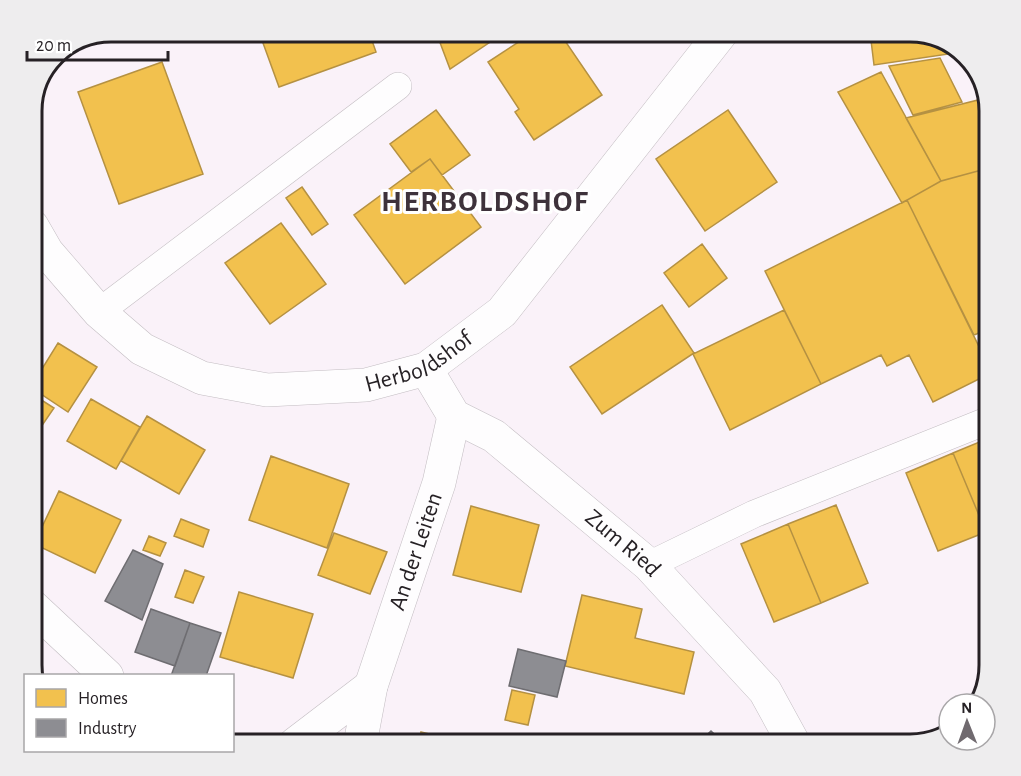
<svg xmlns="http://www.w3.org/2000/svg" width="1021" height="776" font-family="'Alegreya Sans',sans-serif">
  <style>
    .homes { fill: #f2c14e; stroke: #b59142; stroke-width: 1.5 }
    .industry { fill: #8d8d92; stroke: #6e6d71; stroke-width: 1.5 }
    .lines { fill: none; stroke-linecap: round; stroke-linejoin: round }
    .lane-casing { stroke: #c3bdc2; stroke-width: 28 }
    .street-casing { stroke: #c3bdc2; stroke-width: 34 }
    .secondary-casing { stroke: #c3bdc2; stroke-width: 34 }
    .lane { stroke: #fefdfe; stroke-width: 27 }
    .street { stroke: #fefdfe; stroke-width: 33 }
    .secondary { stroke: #fefdfe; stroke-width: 33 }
    .labels { text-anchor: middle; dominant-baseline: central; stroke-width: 6; stroke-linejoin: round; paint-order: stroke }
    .street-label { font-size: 24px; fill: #262125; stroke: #fff }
    .district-label { font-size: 30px; font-weight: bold; letter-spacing: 1.5px; fill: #3e323b; stroke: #fff }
    .rim { fill: none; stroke: #262125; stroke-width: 3 }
  </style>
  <rect width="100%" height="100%" fill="#faf2f9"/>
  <path class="homes" d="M259 32H369L376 52 279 87Z
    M436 32H505L450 69Z
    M534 32H559L602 95 534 140 515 112 519 109 488 62Z
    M870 32H910L959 48 962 52 874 65Z
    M940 58 962 102 913 115 889 66Z
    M162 62 203 174 119 204 78 92Z
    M881 72 941 181 902 203 838 92Z
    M986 98 989 111V168L941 181 906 118Z
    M436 110 470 155 442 175 430 159 411 172 390 144Z
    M728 110 777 182 705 231 656 159Z
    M430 159 481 227 405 284 354 215Z
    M989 168V329L974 335 907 200 941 181Z
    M302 187 328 224 312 235 286 198Z
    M907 200 989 367V374L933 402 909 355 887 366 881 355 821 384 765 271Z
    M281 223 326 284 270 324 225 263Z
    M702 244 727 278 689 307 664 273Z
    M662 305 694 353 602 414 570 367Z
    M784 310 821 384 730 430 693 354Z
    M58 343 97 367 68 412 32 388V385Z
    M32 394 54 408 32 440Z
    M91 399 140 427 116 469 67 441Z
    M147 416 205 450 179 494 121 461Z
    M989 438V530L986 532 953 453Z
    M953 453 986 532 938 551 906 473Z
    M271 456 349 484 327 548 249 520Z
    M59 491 121 520 95 573 34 544Z
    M836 505 868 583 821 603 788 524Z
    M471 506 539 525 521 592 453 575Z
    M181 519 209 530 203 547 174 536Z
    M788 524 821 603 774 622 741 544Z
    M334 533 387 552 370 594 318 575Z
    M149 536 166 543 160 556 143 550Z
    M185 570 204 577 193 603 175 597Z
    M239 592 313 614 293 678 220 657Z
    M582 595 642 609 635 638 694 652 684 694 565 666Z
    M512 690 535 695 528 725 505 720Z
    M421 732 471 744H418Z"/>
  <path class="industry" d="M133 550 163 564 142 620 105 601Z
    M151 609 190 623 175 666 135 652Z
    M190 623 221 633 206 676H171Z
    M518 649 566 661 557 697 509 686Z
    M711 731 725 744H697Z"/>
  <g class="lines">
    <g class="lane-casing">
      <path id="lane" d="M99 312 398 86
        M649 565 754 514 989 420"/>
    </g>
    <g class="street-casing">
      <g id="street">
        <path id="s1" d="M426 369 454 416 494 436 649 565 765 691 794 744"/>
        <path d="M32 606 107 676"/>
        <path d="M295 744 371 686"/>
        <path id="s2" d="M360 744 371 686 439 483 454 416"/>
      </g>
    </g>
    <g class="secondary-casing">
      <g id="secondary">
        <path id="s3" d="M32 226 47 252 99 312 142 349 202 378 267 390 366 385 426 369 502 312 722 32"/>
      </g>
    </g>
    <use href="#lane" class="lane"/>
    <use href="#street" class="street"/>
    <use href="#secondary" class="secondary"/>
  </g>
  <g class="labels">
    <g class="street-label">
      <text stroke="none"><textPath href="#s3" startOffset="456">Herboldshof</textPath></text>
      <text stroke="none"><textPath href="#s1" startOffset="267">Zum Ried</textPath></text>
      <text stroke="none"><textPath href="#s2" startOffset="201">An der Leiten</textPath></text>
    </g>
    <g class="district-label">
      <text x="485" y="202">HERBOLDSHOF</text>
    </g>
  </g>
  <path d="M0 0H1021V776H0ZM111 42H910A69 69 0 0 1 979 111V665A69 69 0 0 1 910 734H111A69 69 0 0 1 42 665V111A69 69 0 0 1 111 42Z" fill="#eeedee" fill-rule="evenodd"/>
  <path class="rim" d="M111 42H910A69 69 0 0 1 979 111V665A69 69 0 0 1 910 734H111A69 69 0 0 1 42 665V111A69 69 0 0 1 111 42Z"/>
  <rect x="24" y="674" width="210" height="78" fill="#ffffff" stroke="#a8a6a8" stroke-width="1.5"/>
  <rect x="36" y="689" width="30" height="18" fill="#f2c14e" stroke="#a8a6a8" stroke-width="1.5"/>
  <text x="78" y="704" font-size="18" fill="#262125">Homes</text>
  <rect x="36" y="719" width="30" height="18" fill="#8d8d92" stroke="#a8a6a8" stroke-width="1.5"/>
  <text x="78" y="734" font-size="18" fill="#262125">Industry</text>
  <g transform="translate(967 722) rotate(359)"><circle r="28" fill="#ffffff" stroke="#a8a6a8" stroke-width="1.5"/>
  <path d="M0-4.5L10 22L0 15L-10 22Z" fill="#706a6f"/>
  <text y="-9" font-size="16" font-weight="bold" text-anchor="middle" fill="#262125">N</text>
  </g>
  <path d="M27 51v9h141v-9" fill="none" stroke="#262125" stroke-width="3"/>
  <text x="36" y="51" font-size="18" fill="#262125" stroke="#ffffff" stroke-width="4.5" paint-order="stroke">20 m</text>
</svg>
